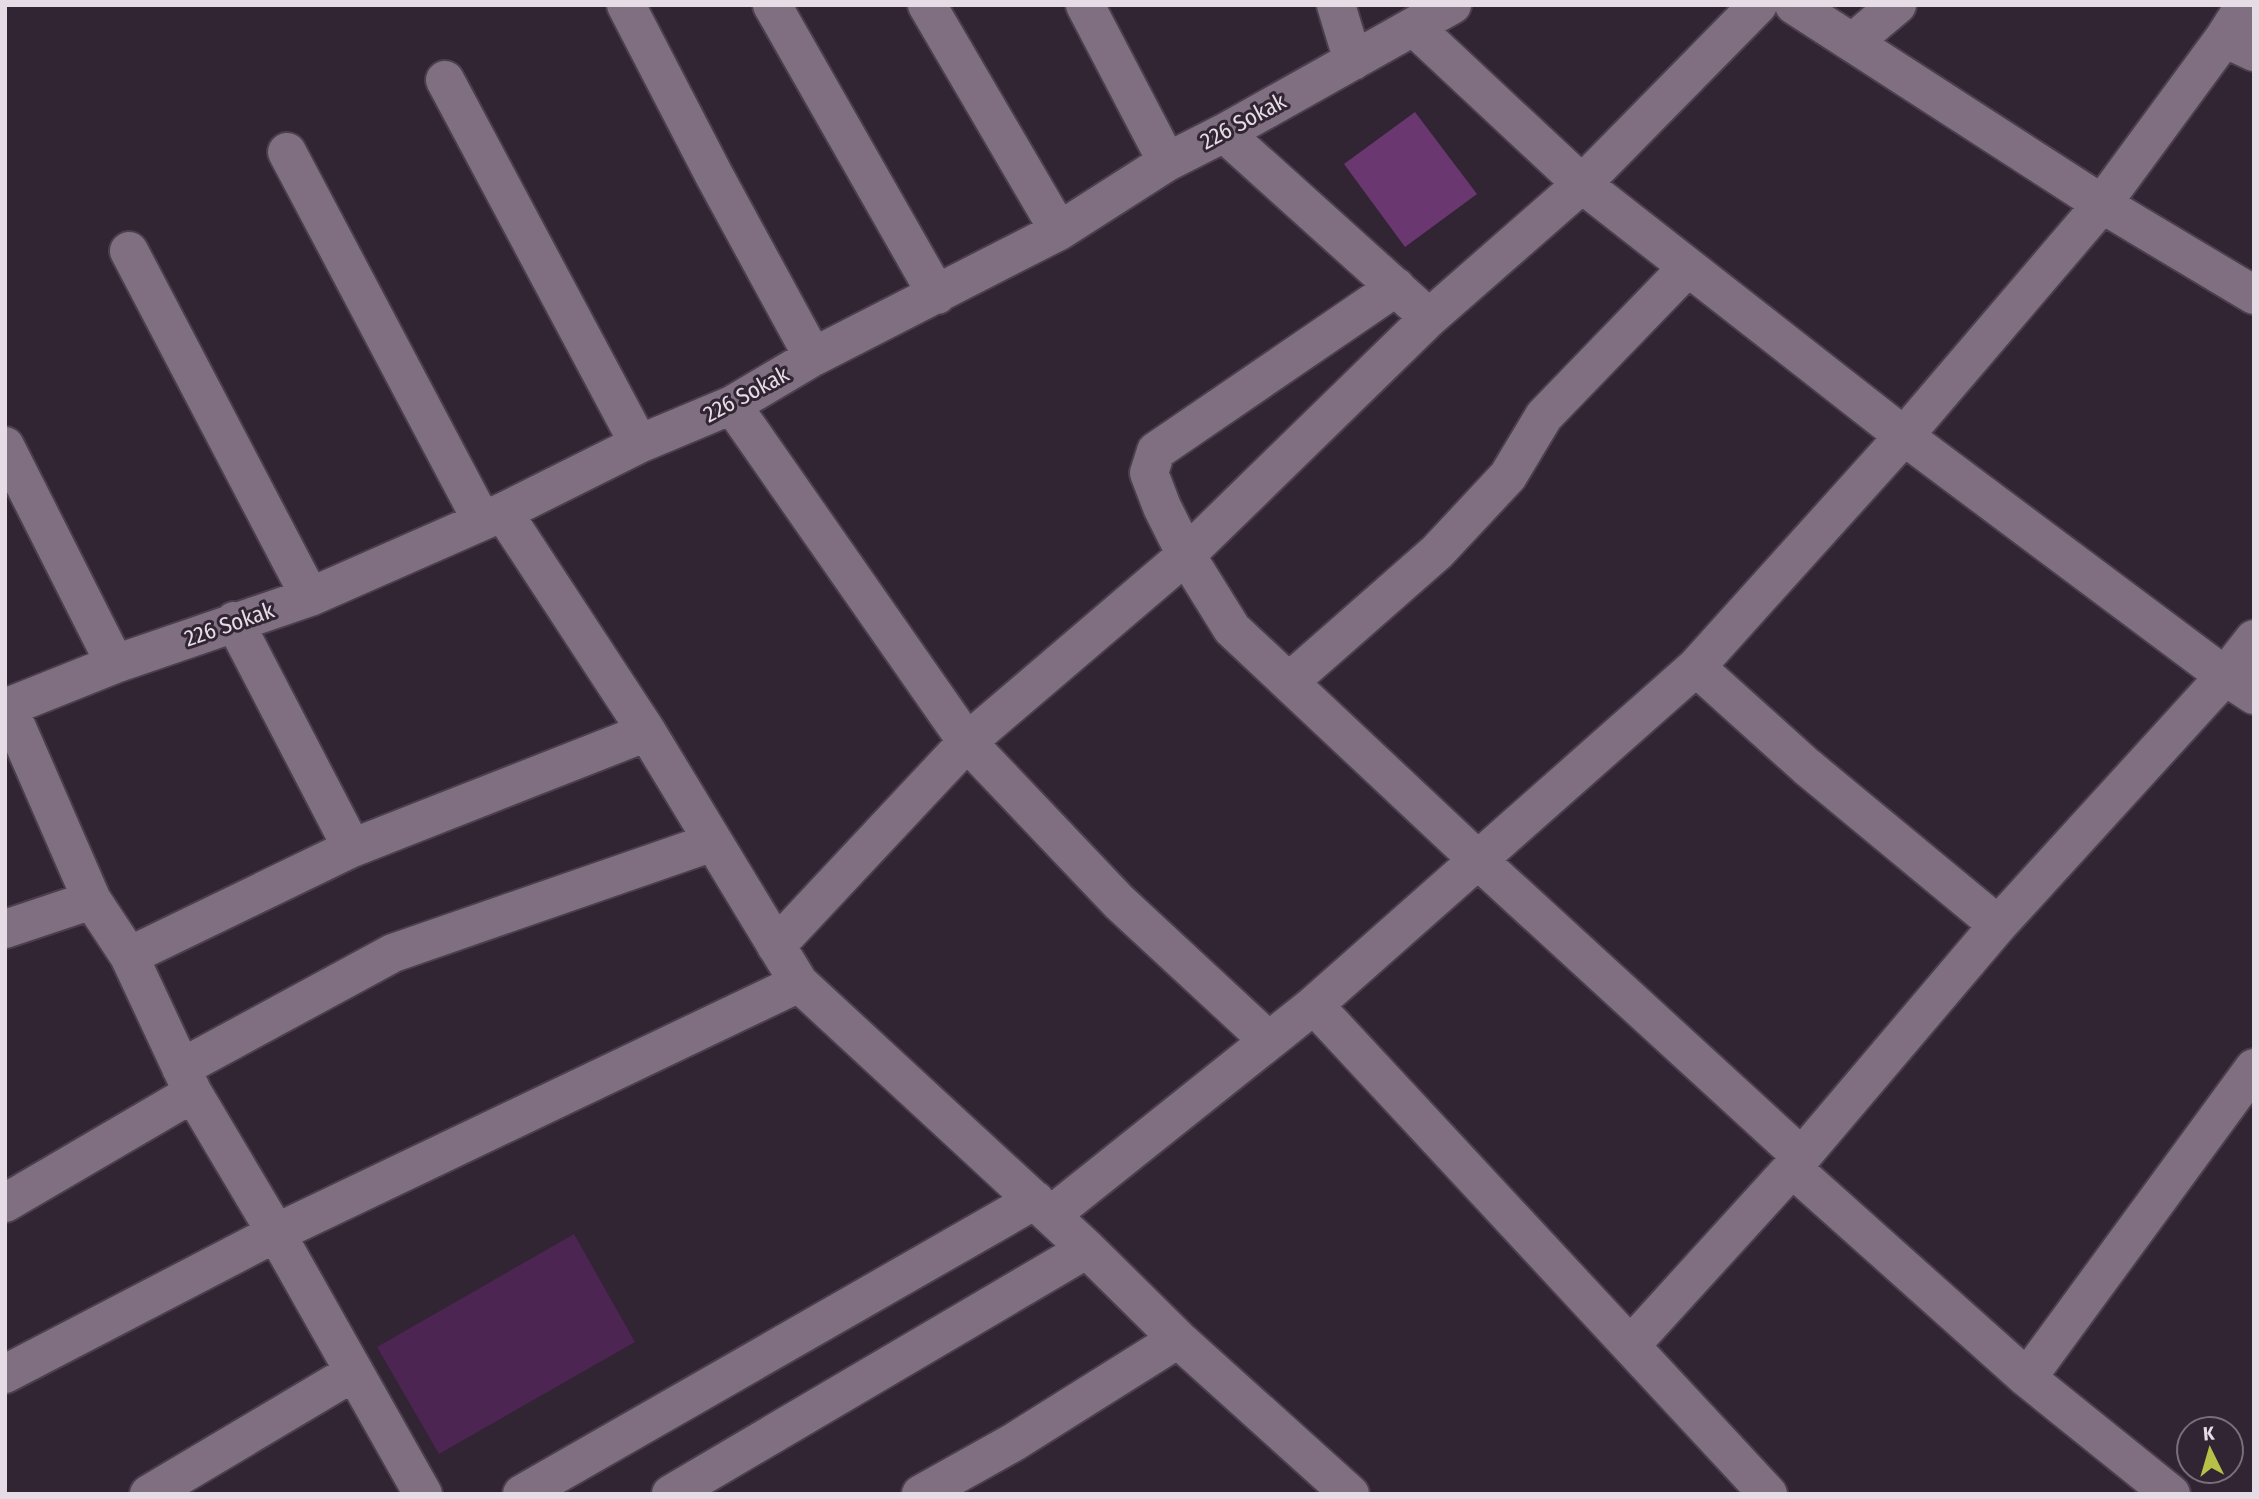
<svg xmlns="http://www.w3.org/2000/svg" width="2259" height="1499" font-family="'Fira Sans Condensed',sans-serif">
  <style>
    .green { fill: #4d2552 }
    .building { fill: #6a3771 }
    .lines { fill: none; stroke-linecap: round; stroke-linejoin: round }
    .minor-casing { stroke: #4a3f4b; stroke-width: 42 }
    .minor { stroke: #7f6f81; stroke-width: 38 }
    .labels { text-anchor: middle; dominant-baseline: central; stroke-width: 6; stroke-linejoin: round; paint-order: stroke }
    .street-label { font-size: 23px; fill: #e5dce6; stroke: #312433 }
  </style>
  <rect width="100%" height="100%" fill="#312433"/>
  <path class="green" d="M574 1234 635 1342 439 1454 377 1347Z"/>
  <path class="building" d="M1415 112 1477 194 1405 247 1344 164Z"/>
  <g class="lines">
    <g class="minor-casing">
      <path id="minor" d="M626 5 714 175 813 357
        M772 5 937 295
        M927 5 1059 231
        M1085 5 1167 162
        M1336 5 1353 61
        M1794 5 2102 204 2254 295
        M1414 27 1582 184 1904 436 2225 676 2254 695
        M2224 38 2254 52
        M1853 42 1897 5
        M445 80 639 444
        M1224 133 1415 305
        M287 152 482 521
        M129 251 310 597
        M1396 287 1156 451 1149 473 1162 507 1186 555 1232 629 1477 859 1801 1156
        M732 405 967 742 1119 902 1269 1041
        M5 446 115 664
        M503 512 647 732 799 983 1087 1249 1178 1339 1350 1494
        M234 621 352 848
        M1696 667 1806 766 1998 925
        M1289 682 1437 552 1508 476 1544 416 1688 267
        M8 707 92 900 129 956 193 1093 276 1233 423 1494
        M5 708 115 664 310 597 503 512 639 444 732 405 813 357 1059 231 1167 162 1224 133 1452 5
        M5 929 92 900
        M776 946 967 742 1186 555 1429 318 1582 184 1758 5
        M129 956 352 848 647 732
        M1314 1005 1768 1494
        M181 1068 393 953 713 842
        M1792 1168 2027 1378 2171 1494
        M5 1203 193 1093
        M1051 1215 1314 1005 1696 667 1904 436 2102 204 2224 38 2245 5
        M1631 1345 1792 1168 1998 925 2225 676 2254 639
        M5 1374 276 1233 799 983
        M2027 1378 2254 1068
        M149 1494 354 1372
        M522 1494 1035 1200
        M671 1494 1087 1249
        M921 1494 1014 1442 1178 1339"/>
    </g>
    <use href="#minor" class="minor"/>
  </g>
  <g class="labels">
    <g class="street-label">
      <text transform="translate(1243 121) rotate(-28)">226 Sokak</text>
      <text transform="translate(746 394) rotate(-28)">226 Sokak</text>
      <text transform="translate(229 624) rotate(-19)">226 Sokak</text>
    </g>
  </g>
  <rect width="2259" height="1499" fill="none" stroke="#e5dce6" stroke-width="14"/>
  <g transform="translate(2210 1450) rotate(355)"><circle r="33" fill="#312433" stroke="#796e7b" stroke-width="2"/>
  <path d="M0-5L12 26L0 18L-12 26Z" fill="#b8c147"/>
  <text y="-10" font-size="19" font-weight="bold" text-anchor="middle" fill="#e5dce6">K</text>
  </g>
</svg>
